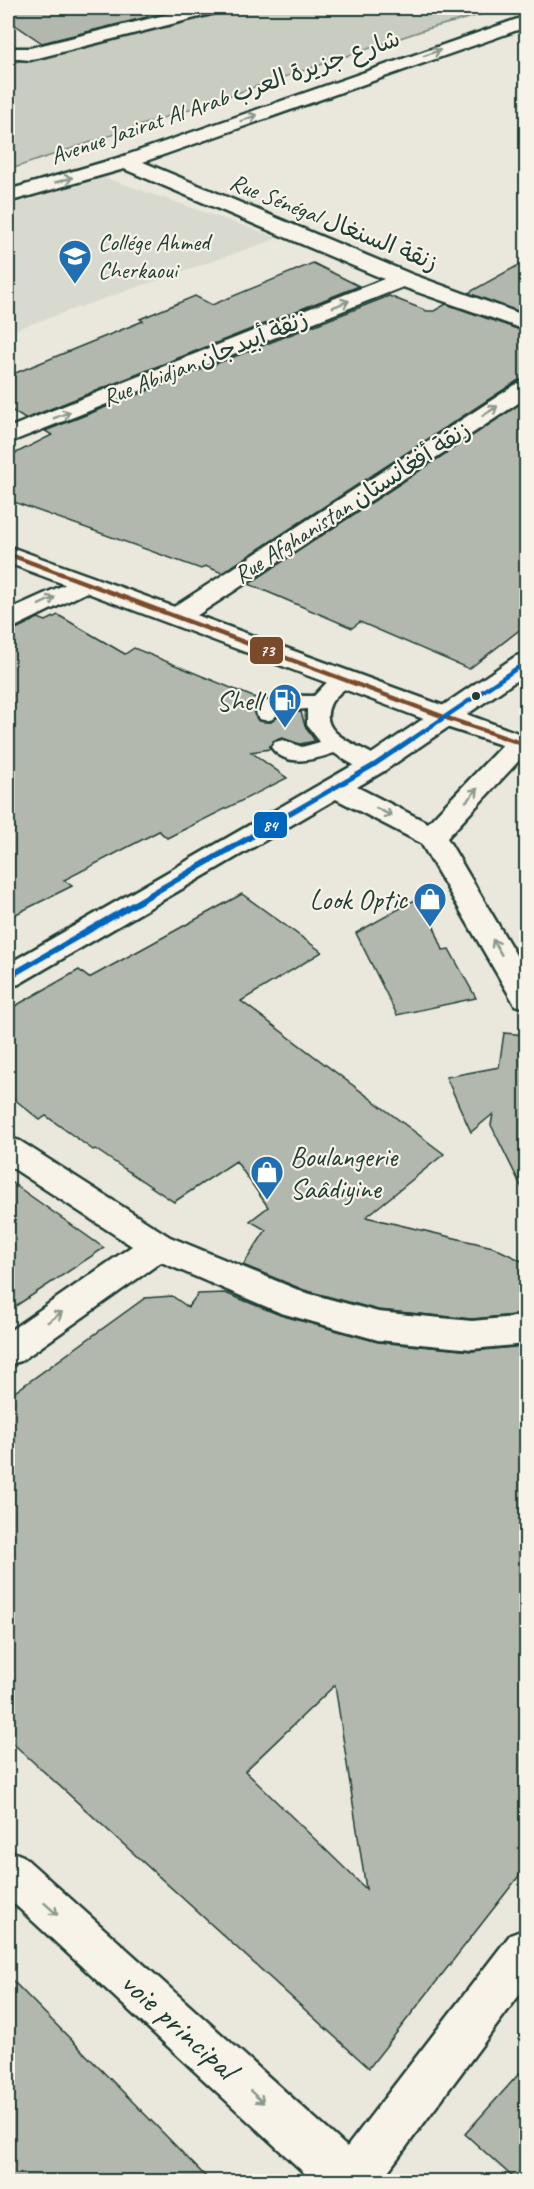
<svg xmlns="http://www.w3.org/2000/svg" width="534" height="2189" font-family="Caveat,'Playpen Sans Arabic',sans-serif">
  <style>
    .built { fill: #d9dacf }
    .green { fill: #c8ccc1; stroke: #74847a; stroke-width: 1.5 }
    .building { fill: #b2b8ae; stroke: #1f3d34; stroke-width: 1.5; fill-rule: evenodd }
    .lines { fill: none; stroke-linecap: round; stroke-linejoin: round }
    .service-casing { stroke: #1f3d34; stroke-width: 5 }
    .minor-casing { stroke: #1f3d34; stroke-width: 5 }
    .tertiary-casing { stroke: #1f3d34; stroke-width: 5 }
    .service { fill: #f7f3e8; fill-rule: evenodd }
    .minor { fill: #f7f3e8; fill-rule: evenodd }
    .tertiary { fill: #f7f3e8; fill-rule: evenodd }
    .bus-1-casing { stroke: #f7f3e8; stroke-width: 8 }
    .bus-2-far1-casing { stroke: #f7f3e8; stroke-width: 8 }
    .bus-2-casing { stroke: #f7f3e8; stroke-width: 10 }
    .bus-1 { stroke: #7a4b2a; stroke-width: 4.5 }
    .bus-2-far1 { stroke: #0065bd; stroke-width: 4.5 }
    .bus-2 { stroke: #0065bd; stroke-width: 6 }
    .oneway { stroke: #8b988e }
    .bus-dot { fill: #1f3d34; stroke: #f7f3e8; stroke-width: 2 }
    .labels { text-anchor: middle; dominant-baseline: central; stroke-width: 4.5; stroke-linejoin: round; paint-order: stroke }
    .far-street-label { font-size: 24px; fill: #1f3d34; stroke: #f7f3e8 }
    .far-poi-label { font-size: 24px; fill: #1f3d34; stroke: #f7f3e8; text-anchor: start }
    .poi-label { font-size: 28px; fill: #1f3d34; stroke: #f7f3e8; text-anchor: end }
    .near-street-label { font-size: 33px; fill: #1f3d34; stroke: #f7f3e8 }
    .line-badge { stroke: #f7f3e8; stroke-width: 2 }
    .badge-label { font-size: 16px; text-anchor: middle; font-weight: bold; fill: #fff }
  </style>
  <rect width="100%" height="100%" fill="#eae8dd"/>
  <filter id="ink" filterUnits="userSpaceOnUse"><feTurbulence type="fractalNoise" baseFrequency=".0167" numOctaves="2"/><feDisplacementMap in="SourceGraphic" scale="12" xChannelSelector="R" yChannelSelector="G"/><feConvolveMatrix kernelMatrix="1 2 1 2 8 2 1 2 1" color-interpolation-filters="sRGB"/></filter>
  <g filter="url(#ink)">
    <path class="built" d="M103 177 279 238 8 332V206Z"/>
    <path class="green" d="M230 8H506L427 29 8 170V60L12 63Z"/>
    <path class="building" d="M8 8H146L147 17 42 43 8 20Z
      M526 261V314L468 293Z
      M313 263 359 286 25 419 8 408V376L143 321 140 319 195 296 212 305Z
      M389 296 427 311H434L446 304 526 332V379L517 381 222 573 205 566 201 569 8 500V457L52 435 45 431Z
      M526 400V625L469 669 360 622 352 628 249 584Z
      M58 615 125 654 134 648 263 701 254 713 259 721 271 722 283 713 301 712 305 726 315 741 300 744 282 738 273 741 270 749 251 752 287 778 167 838 159 831 64 880 72 886 8 918V630L18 628 38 618 46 621Z
      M242 894 322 952 241 1001 444 1154 366 1217 493 1247 526 1263V1314L472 1319 378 1310 304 1290 243 1265 266 1230 250 1221 268 1207 236 1161 174 1202 95 1149 93 1150 46 1116 40 1120 8 1094V1010L79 970 89 978Z
      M422 896 443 950 449 949 476 998 397 1015 356 933Z
      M504 1033 526 1035V1196L491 1125 493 1114 471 1132 446 1077 499 1067Z
      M8 1180 104 1248 8 1311Z
      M225 1293 280 1315 378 1342 472 1351 526 1346V1867L369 2068 8 1739V1397L145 1298 172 1296 188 1307 198 1294ZM335 1685 366 1889 245 1771Z
      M8 1976 130 2099 210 2181H8Z
      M526 2066V2181H517L465 2134Z"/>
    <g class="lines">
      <g class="service-casing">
        <path id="service" d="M343 672 351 674 354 679C348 688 336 694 331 703 313 740 373 746 386 765L382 770C365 774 348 762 334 753 314 760 286 768 271 747L275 742 283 740 302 747 320 742 307 725V709L282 711C272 717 275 723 259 719L256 714C263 692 294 696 314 696L335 674Z"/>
      </g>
      <g class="minor-casing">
        <path id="minor" d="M193 8H222L219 12 30 60 8 58V48H30Z
          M526 16V27L143 162 411 274 526 316V330L403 287 8 443V428L384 279 124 169 8 202V190L118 158Z
          M526 381V398L187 622 178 624 169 622 165 616 169 610 518 383Z
          M86 575 95 578 99 583 95 588 17 626 8 628V610Z
          M526 654V674L384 771 357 787 428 823 510 737 520 735 526 736V753L447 838 526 972V1008L515 1005 421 843 336 799 19 984 8 987V964L364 759 516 656Z
          M8 1137 20 1141 170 1237 303 1292 378 1312 472 1321 526 1316V1344L472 1349 378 1340 281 1313 161 1262 21 1361 8 1365V1332L132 1246 8 1165Z
          M526 1929V1986L380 2182H326L333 2165 510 1935Z"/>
      </g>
      <g class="tertiary-casing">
        <path id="tertiary" d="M8 546 526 736V753L437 724 8 563Z
          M8 1850 23 1856 367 2165 374 2182H314L8 1898Z"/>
      </g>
      <use href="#service" class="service"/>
      <use href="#minor" class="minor"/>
      <use href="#tertiary" class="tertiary"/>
      <g class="bus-1-casing">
        <path id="bus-1" d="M8 554 447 718 526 745"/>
      </g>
      <g class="bus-2-far1-casing">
        <path id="bus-2-far1" d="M263 829 374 765 526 662"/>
      </g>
      <g class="bus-2-casing">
        <path id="bus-2" d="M8 977 266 828"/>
      </g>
      <use href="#bus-1" class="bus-1"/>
      <use href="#bus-2-far1" class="bus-2-far1"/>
      <use href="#bus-2" class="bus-2"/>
    </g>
    <defs><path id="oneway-shaft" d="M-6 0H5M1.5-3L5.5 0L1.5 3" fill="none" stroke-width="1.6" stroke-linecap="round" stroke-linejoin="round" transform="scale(1.5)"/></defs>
    <g class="oneway">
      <use href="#oneway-shaft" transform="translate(432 53) rotate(-20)"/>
      <use href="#oneway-shaft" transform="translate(249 118) rotate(-20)"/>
      <use href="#oneway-shaft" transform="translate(64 180) rotate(-16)"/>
      <use href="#oneway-shaft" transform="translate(341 304) rotate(-22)"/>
      <use href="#oneway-shaft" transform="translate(490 411) rotate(-33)"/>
      <use href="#oneway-shaft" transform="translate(62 415) rotate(-22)"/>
      <use href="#oneway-shaft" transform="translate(47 601) rotate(-26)"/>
      <use href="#oneway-shaft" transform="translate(472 795) rotate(-47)"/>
      <use href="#oneway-shaft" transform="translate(384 812) rotate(27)"/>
      <use href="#oneway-shaft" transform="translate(497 947) rotate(-120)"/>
      <use href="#oneway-shaft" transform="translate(55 1317) rotate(-35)"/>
      <use href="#oneway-shaft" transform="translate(51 1909) rotate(42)"/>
      <use href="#oneway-shaft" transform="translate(257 2097) rotate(42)"/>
    </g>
  </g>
  <defs>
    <g id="school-pin" transform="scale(1.725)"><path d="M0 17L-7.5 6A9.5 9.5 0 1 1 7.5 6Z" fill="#1f6fb2" stroke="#f7f3e8"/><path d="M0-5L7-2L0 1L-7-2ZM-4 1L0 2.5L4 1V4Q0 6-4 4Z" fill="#fff"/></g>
    <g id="fuel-pin" transform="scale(1.725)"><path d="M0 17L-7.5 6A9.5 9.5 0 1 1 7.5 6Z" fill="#1f6fb2" stroke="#f7f3e8"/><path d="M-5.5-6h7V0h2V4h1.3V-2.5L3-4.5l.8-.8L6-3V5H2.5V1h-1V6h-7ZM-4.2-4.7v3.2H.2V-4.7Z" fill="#fff"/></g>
    <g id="shop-pin" transform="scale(1.725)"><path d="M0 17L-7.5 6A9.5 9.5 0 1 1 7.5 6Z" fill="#1f6fb2" stroke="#f7f3e8"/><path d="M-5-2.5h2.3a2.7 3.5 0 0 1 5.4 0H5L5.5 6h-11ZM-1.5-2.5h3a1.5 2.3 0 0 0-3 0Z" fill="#fff"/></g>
  </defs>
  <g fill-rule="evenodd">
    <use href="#school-pin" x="75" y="256"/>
    <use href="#fuel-pin" x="285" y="700"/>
    <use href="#shop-pin" x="430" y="899"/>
    <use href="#shop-pin" x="267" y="1172"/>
  </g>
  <circle class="bus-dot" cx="476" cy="696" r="5"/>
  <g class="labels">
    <g class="far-street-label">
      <text transform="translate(225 97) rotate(-19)">Avenue Jazirat Al Arab شارع جزيرة العرب</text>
      <text transform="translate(334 222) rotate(22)">Rue Sénégal زنقة السنغال</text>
      <text transform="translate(205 358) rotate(-22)">Rue Abidjan زنقة أبيدجان</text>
      <text transform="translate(352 502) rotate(-33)">Rue Afghanistan زنقة أفغانستان</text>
    </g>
    <g class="far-poi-label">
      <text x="98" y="242">Collége Ahmed<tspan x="98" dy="28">Cherkaoui</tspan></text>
    </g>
    <g class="poi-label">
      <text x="262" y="700">Shell</text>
      <text x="407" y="899">Look Optic</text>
      <text x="290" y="1156" text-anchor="start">Boulangerie<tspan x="290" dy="32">Saâdiyine</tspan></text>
    </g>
    <g class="near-street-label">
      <text transform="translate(179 2025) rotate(42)">voie principal</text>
    </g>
  </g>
  <g class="line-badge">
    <rect x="249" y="636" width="35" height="29" rx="6" fill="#7a4b2a"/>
    <rect x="253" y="811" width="35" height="28" rx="6" fill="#0065bd"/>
  </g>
  <g class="badge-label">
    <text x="267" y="656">73</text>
    <text x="270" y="831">84</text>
  </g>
  <rect width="534" height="2189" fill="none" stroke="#f7f3e8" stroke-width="30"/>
  <rect x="15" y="15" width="504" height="2159" fill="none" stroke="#1f3d34" stroke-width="2" filter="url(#ink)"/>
</svg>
